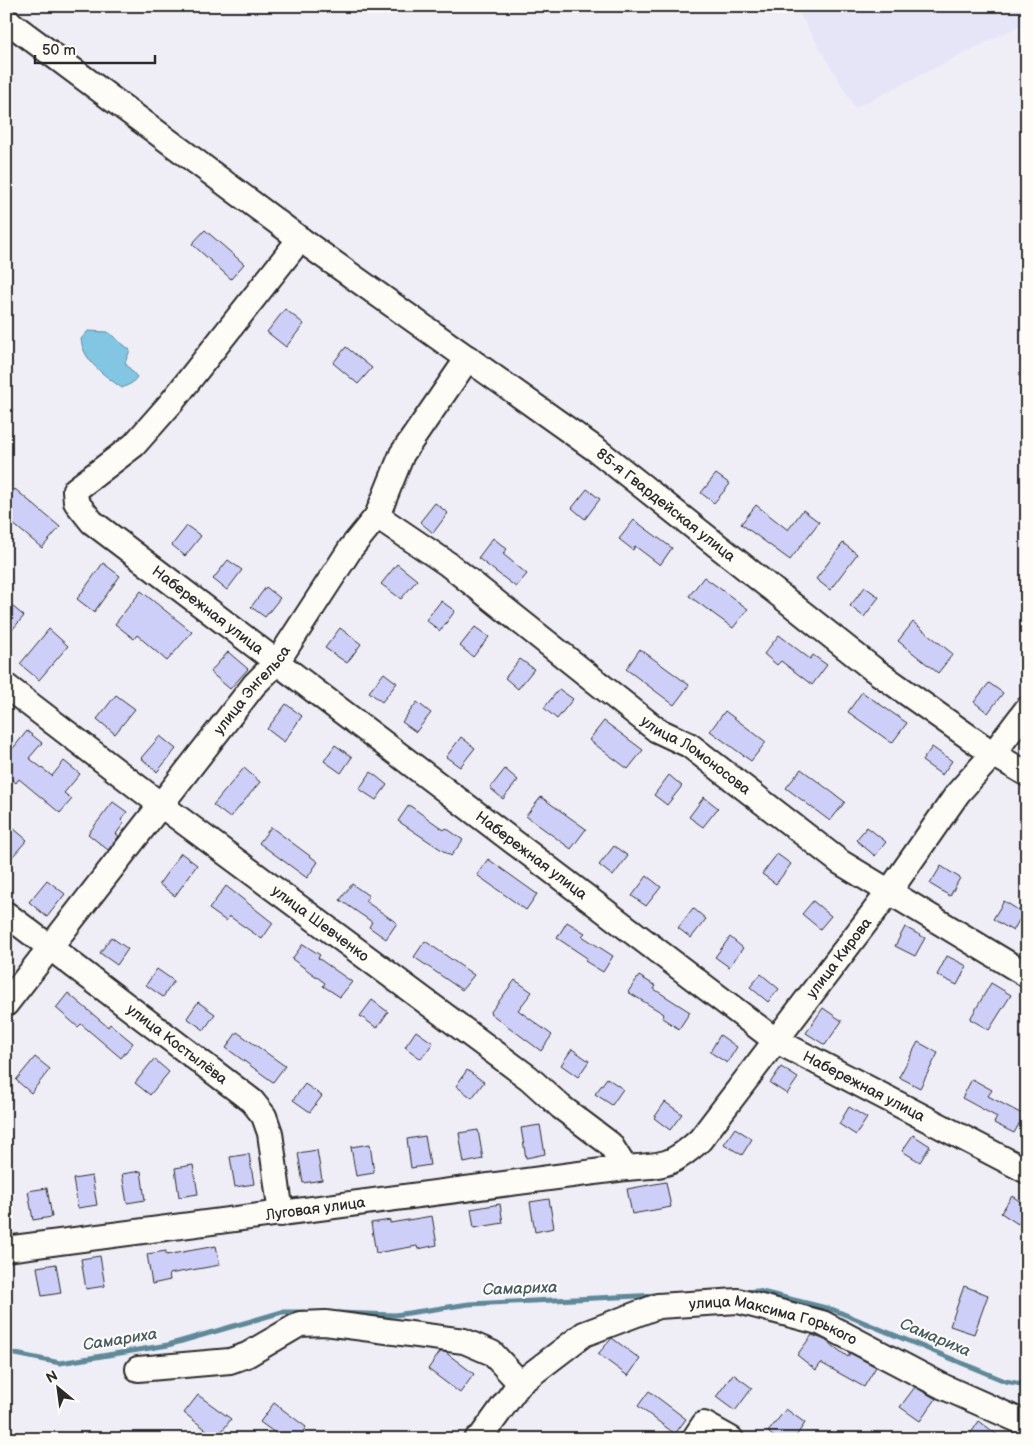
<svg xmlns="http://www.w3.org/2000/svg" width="1033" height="1445" font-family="'Balsamiq Sans',sans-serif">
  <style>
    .built { fill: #e5e5f7 }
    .water { fill: #82c6e3; stroke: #5f8899 }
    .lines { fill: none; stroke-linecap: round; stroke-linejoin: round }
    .stream { stroke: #5f8899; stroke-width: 5 }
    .building { fill: #cecff8; stroke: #2b2b2b }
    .minor-casing { stroke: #2b2b2b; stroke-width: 28 }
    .minor { stroke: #fdfcf7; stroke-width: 24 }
    .labels { text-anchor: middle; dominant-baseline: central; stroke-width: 4; stroke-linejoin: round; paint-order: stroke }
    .street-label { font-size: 15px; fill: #2b2b2b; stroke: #fdfcf7 }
    .water-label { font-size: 16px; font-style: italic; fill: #455a62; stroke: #fdfcf7 }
  </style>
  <rect width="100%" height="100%" fill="#efeef7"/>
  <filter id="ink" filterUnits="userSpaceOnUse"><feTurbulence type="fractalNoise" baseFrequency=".02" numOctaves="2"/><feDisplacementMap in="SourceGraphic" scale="10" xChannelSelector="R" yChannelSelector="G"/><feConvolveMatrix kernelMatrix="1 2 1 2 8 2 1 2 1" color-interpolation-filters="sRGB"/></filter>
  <g filter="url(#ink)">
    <path class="built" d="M795 6H1027V22L855 108Z"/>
    <path class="water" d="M88 331 108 332 130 350 125 363 137 377 132 383 122 388C105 376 83 361 81 339Z"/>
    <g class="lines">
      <path class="stream" d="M742 1292 758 1291 834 1310 1005 1381 1027 1385
        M338 1313 395 1315 469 1304 658 1295
        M6 1352 60 1363 168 1345 282 1312H304"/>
    </g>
    <path class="building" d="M205 230 244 264 231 279 192 244Z
      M285 309 304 324 286 347 267 332Z
      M346 347 372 368 358 384 333 363Z
      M716 474 730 484 714 503 701 493Z
      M15 489 60 527 42 548 6 518V500Z
      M587 489 600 499 585 519 572 508Z
      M435 503 448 513 433 533 420 522Z
      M756 505 788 530 803 510 819 522 790 560 741 524Z
      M634 520 672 548 660 565 635 546 633 550 619 539Z
      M187 526 201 536 185 556 172 545Z
      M493 538 507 549 503 554 527 574 516 587 478 558Z
      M843 543 857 554 830 590 816 579Z
      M228 560 242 570 227 590 213 579Z
      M103 563 120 576 94 612 77 599Z
      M397 564 417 580 401 599 381 584Z
      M704 577 748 609 733 628 689 596Z
      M266 587 280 598 265 617 251 607Z
      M865 587 879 597 864 617 850 606Z
      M141 591 192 632 167 661 137 635 134 639 115 624Z
      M6 601 24 616 6 637Z
      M441 601 455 611 440 631 426 620Z
      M913 622 953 654 938 673 898 641Z
      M475 627 489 637 473 657 460 646Z
      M340 628 361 644 347 663 325 648Z
      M49 629 68 646 39 680 20 664Z
      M779 635 810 659 813 655 827 665 812 685 781 661 777 665 764 654Z
      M640 649 689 685 674 705 626 669Z
      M228 652 248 669 230 689 210 672Z
      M520 659 534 669 518 689 505 678Z
      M384 673 397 683 382 702 369 692Z
      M989 683 1003 693 988 713 974 702Z
      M559 689 573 699 557 719 544 708Z
      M862 692 907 723 892 743 848 712Z
      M116 695 135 709 115 734 97 719Z
      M417 702 431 713 416 732 402 722Z
      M286 704 302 716 284 742 267 729Z
      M725 711 766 742 751 761 710 731Z
      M604 721 643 750 628 769 589 740Z
      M27 731 42 743 29 758 52 776 64 761 80 774 64 793 72 799 60 813 19 779 16 783 6 775V757Z
      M160 736 176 749 157 772 141 758Z
      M461 737 475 748 460 767 446 757Z
      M335 745 352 757 341 773 324 761Z
      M932 747 952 761 942 775 922 761Z
      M244 768 260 782 230 818 213 805Z
      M505 769 518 780 503 799 490 788Z
      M801 769 845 802 830 821 786 788Z
      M371 772 387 785 376 800 359 789Z
      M669 775 682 786 667 805 654 795Z
      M541 797 586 829 571 849 526 816Z
      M704 797 718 808 703 827 689 817Z
      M113 802 127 812 121 820 124 823 116 834 119 836 108 850 88 834Z
      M409 805 444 830 446 828 463 840 451 856 398 821Z
      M6 822 27 840 6 864Z
      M271 827 318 862 307 878 259 843Z
      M867 827 886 842 875 856 856 840Z
      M614 846 628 856 613 876 599 865Z
      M181 853 197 865 175 896 159 884Z
      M777 854 791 864 776 884 762 874Z
      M488 859 537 894 526 910 477 875Z
      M941 866 960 878 950 896 930 884Z
      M647 876 661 887 646 906 632 896Z
      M47 880 65 894 47 917 29 902Z
      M352 884 369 896 365 901 397 923 386 939 369 927 372 922 340 900Z
      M226 886 273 923 262 939 229 916 226 921 209 909Z
      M813 901 831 916 820 929 802 914Z
      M1004 901 1023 913 1013 931 993 919Z
      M693 908 706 919 691 938 678 928Z
      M567 922 585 933 582 936 613 956 603 972 585 961 587 958 557 938Z
      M905 927 925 938 915 956 895 946Z
      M111 937 128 949 117 965 100 953Z
      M730 937 743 948 729 967 715 957Z
      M425 941 474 975 462 990 414 957Z
      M303 944 320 955 318 958 352 982 340 997 323 986 325 983 292 959Z
      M947 956 967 966 957 985 937 975Z
      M157 969 174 981 163 997 146 985Z
      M761 974 779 989 768 1002 750 987Z
      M639 976 656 986 654 989 690 1012 679 1029 662 1018 664 1014 628 992Z
      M515 980 532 992 518 1010 552 1035 541 1051 490 1013Z
      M991 983 1011 995 989 1030 970 1019Z
      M68 993 108 1027 110 1024 133 1043 121 1058 81 1024 78 1027 56 1008Z
      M372 1000 388 1012 377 1028 360 1016Z
      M198 1002 215 1014 204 1030 187 1018Z
      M823 1008 842 1021 825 1045 806 1033Z
      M416 1031 433 1043 421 1059 405 1047Z
      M237 1032 285 1066 273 1082 226 1048Z
      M720 1035 737 1047 727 1063 710 1052Z
      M918 1042 938 1053 920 1088 899 1077Z
      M572 1049 589 1061 578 1077 561 1065Z
      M35 1057 50 1069 31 1093 16 1080Z
      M154 1059 169 1072 150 1095 135 1083Z
      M781 1067 798 1078 787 1094 770 1083Z
      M467 1070 484 1082 472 1098 456 1086Z
      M607 1078 623 1089 612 1105 595 1094Z
      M972 1079 992 1090 988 1096 1024 1115 1014 1133 994 1123 997 1117 962 1098Z
      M305 1084 322 1096 310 1112 293 1100Z
      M665 1102 682 1114 670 1130 654 1118Z
      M849 1107 867 1118 856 1135 839 1124Z
      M540 1125 545 1154 526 1158 521 1128Z
      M735 1128 752 1139 742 1155 724 1144Z
      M478 1130 483 1159 464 1163 459 1133Z
      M913 1135 930 1146 920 1162 902 1151Z
      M425 1136 430 1165 411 1168 407 1139Z
      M370 1144 374 1173 356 1176 351 1147Z
      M317 1150 322 1180 303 1183 298 1153Z
      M249 1154 254 1184 235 1187 230 1157Z
      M193 1165 198 1194 179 1197 175 1168Z
      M141 1171 145 1200 127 1203 122 1174Z
      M92 1176 97 1205 78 1208 73 1179Z
      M666 1182 671 1207 632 1214 627 1189Z
      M47 1188 52 1217 33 1220 28 1191Z
      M1012 1196 1027 1206V1211L1018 1224 1001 1213Z
      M549 1199 554 1228 535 1232 530 1202Z
      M500 1204 503 1223 474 1228 471 1209Z
      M432 1216 437 1245 418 1249 417 1246 376 1253 371 1223 390 1220V1223Z
      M216 1246 220 1265 169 1274 170 1280 152 1284 147 1254 166 1251V1255Z
      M100 1256 105 1286 86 1289 81 1259Z
      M56 1264 61 1293 42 1296 37 1267Z
      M964 1286 988 1295 974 1334 950 1326Z
      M812 1335 825 1340 848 1357 850 1353 876 1367 864 1387 821 1363 816 1370 797 1355Z
      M612 1338 640 1359 628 1376 598 1354Z
      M440 1352H445L474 1374 460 1393 428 1369Z
      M733 1374 752 1388 735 1411 716 1397Z
      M915 1387 936 1399 920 1421 900 1407Z
      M649 1391 686 1419 675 1434 638 1406Z
      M198 1395 231 1419 217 1438 184 1413Z
      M274 1403 306 1427 298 1439H283L260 1422Z
      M786 1409 805 1423 794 1439H777L768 1432Z
      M979 1421 1003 1439H967Z"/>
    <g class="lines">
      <g class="minor-casing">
        <g id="minor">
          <path id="s1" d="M6 20 300 239 598 451 873 669 993 754 1027 774"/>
          <path id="s2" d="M300 239 171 403 134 445 75 490 76 502 92 522 775 1040 1027 1171"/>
          <path id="s3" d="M377 516 448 564 657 730 689 745 840 862 1027 975"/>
          <path id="s4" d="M6 686 161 805 529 1078 561 1107 610 1144 625 1168"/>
          <path id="s5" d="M6 914 252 1101 264 1116 270 1133 281 1214"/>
          <path id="s6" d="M6 1004 254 685 277 662 351 548 377 516 402 454 468 358"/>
          <path id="s7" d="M6 1249 625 1168C664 1165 670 1167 700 1140L889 892 958 793 993 754 1027 709"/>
          <path d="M138 1369 230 1361 247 1355 300 1324 325 1323 464 1341 492 1353 520 1383"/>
          <path id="s8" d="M477 1439 481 1437 520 1383 584 1334 658 1306 738 1301 822 1323 944 1387 1027 1424"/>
          <path d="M694 1439 704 1424 731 1439"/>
        </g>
      </g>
      <use href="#minor" class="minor"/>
    </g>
  </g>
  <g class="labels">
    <g class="street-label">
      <text stroke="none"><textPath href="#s1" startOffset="819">85-я Гвардейская улица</textPath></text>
      <text stroke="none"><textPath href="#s2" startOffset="522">Набережная улица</textPath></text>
      <text stroke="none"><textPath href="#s6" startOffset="399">улица Энгельса</textPath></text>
      <text stroke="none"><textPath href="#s3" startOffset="399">улица Ломоносова</textPath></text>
      <text stroke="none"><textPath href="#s2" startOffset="928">Набережная улица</textPath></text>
      <text stroke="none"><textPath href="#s4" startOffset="394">улица Шевченко</textPath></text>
      <text stroke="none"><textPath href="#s7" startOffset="936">улица Кирова</textPath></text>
      <text stroke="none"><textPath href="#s5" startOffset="215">улица Костылёва</textPath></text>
      <text stroke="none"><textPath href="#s2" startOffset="1334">Набережная улица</textPath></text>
      <text stroke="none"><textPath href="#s7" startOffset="312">Луговая улица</textPath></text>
      <text stroke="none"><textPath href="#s8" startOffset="349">улица Максима Горького</textPath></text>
    </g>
    <g class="water-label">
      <text transform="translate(520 1289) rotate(-2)">Самариха</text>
      <text transform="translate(935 1338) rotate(23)">Самариха</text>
      <text transform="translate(120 1340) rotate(-9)">Самариха</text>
    </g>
  </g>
  <rect width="1033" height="1445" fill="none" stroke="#fdfcf7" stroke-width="25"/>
  <rect x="12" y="12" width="1008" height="1420" fill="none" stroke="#2b2b2b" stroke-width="2" filter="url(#ink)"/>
  <g transform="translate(58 1388) rotate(331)" stroke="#fdfcf7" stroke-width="4" paint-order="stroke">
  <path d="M0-4L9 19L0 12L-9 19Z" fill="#2b2b2b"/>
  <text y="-8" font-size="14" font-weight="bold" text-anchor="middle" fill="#2b2b2b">N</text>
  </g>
  <path d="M35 55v8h120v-8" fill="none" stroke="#2b2b2b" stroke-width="2.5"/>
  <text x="42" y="55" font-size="15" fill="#2b2b2b" stroke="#fdfcf7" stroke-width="4" paint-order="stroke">50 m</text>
</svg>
